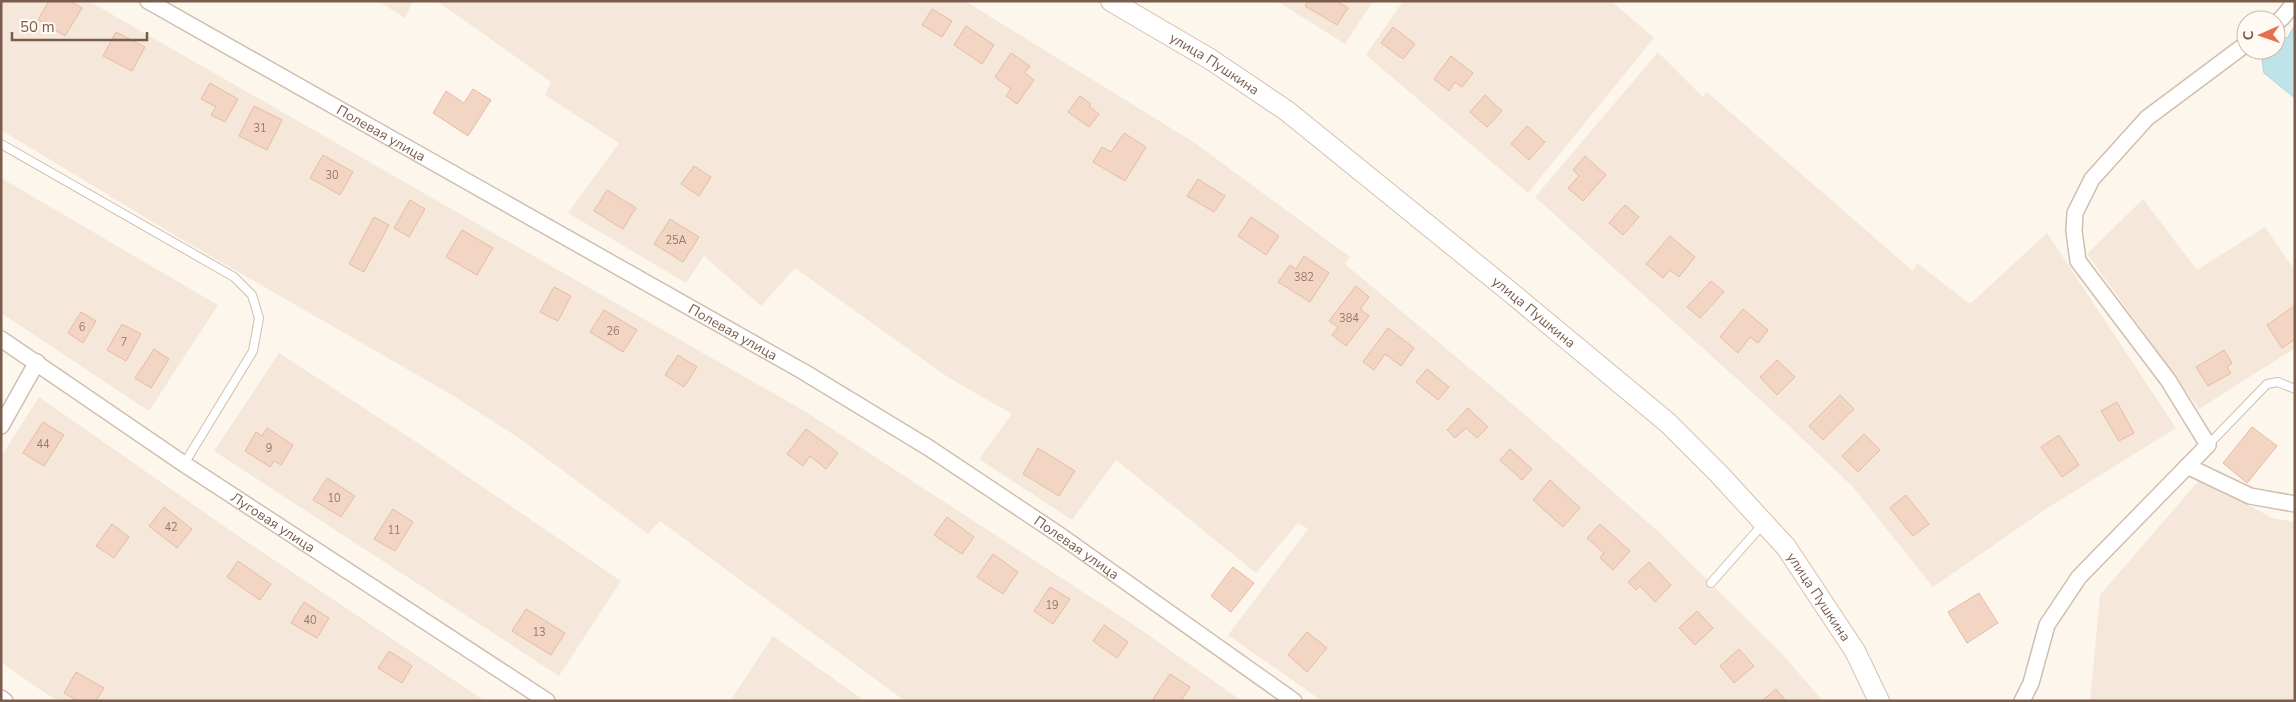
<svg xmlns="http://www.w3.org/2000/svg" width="2296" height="702" font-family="'Nunito Sans',sans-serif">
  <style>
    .residential { fill: #f5e8da }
    .water { fill: #bfe3e8; stroke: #a5d3da }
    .building { fill: #f3d5c3; stroke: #e6bba3 }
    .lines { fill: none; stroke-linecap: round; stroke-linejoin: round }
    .lane-casing { stroke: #d1beb0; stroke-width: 10 }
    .street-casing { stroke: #d1beb0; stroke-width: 18 }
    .secondary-casing { stroke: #d6c0b0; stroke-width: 22 }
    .lane { stroke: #fff; stroke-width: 8 }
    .street { stroke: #fff; stroke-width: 15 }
    .secondary { stroke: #fff; stroke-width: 20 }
    .labels { text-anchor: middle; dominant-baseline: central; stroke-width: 5; stroke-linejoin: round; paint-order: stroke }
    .number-label { font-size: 11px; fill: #987a6a }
    .street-label { font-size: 14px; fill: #7a5c4d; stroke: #fffaf3 }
  </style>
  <rect width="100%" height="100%" fill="#fdf6ec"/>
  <path class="residential" d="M1 1H89L113 15 806 412 1137 627 1242 701H905L660 521 648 534 519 438 452 395 176 236 1 130Z
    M378 1H413L405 18Z
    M437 1H965L1195 143 1350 257 1345 264 1522 412 1660 533 1784 656 1823 701H1322L1228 635 1308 529 1298 523 1256 573 1116 460 1072 520 979 459 1012 414 949 378 795 268 761 306 704 256 686 283 568 213 619 143 545 95 551 82Z
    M1277 1H1373L1345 44Z
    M1403 1H1611L1654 38 1528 193 1366 55Z
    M1658 52 1703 97 1707 92 1913 271 1917 263 1970 304 2047 233 2176 428 2043 511 1933 587 1853 487 1788 425 1535 197Z
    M1 178 218 305 149 411 1 313Z
    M2143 199 2197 270 2265 227 2295 271V348L2199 409 2087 254Z
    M279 353 418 443 621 581 559 676 214 451Z
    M39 397 234 533 485 701H58L36 687 1 662V457Z
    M2201 478 2272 518 2295 522V701H2090L2100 595Z
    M773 636 865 701H730Z"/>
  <path class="water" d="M2295 25V98L2264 73 2261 52 2276 50V43L2288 37Z"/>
  <path class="building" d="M49 1H70L82 8 65 36 38 20Z
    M1308 1H1336L1348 8 1337 25 1305 6Z
    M932 9 952 21 942 37 922 25Z
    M966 26 994 45 982 64 954 45Z
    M1393 27 1415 44 1403 59 1381 43Z
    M116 32 145 47 132 71 103 56Z
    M1011 53 1030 66 1025 73 1034 80 1017 104 1006 96 1011 89 995 77Z
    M1451 56 1473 73 1462 87 1455 82 1449 91 1434 79Z
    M210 83 238 99 225 122 211 115 216 107 201 99Z
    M473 89 491 100 468 136 433 113 446 91 464 103Z
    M1485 95 1502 111 1487 127 1470 112Z
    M1080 96 1091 104 1089 106 1099 114 1089 127 1068 112Z
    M254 106 282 120 267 150 239 136Z
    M1527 126 1545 142 1529 160 1511 144Z
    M1124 133 1146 147 1125 181 1093 162 1102 147 1111 152Z
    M323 155 353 172 340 195 310 178Z
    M1585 156 1606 175 1583 201 1568 188 1579 176 1573 170Z
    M694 166 711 177 699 196 681 184Z
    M1198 179 1225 196 1214 212 1187 196Z
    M607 190 636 208 623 229 594 211Z
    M410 200 425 209 409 237 394 228Z
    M1625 205 1639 217 1623 235 1609 223Z
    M374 217 389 225 364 272 349 264Z
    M1251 217 1279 236 1266 255 1238 236Z
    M670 219 699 237 683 262 654 244Z
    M462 230 493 248 477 275 446 257Z
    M1670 236 1695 257 1679 277 1670 270 1663 278 1646 264Z
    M1304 256 1329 273 1310 302 1278 282 1290 265 1296 269Z
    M1711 281 1724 292 1700 318 1687 307Z
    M1356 286 1369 297 1360 309 1369 316 1346 346 1332 335 1338 327 1329 321Z
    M554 287 571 296 558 321 540 312Z
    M2294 306 2295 339 2282 348 2267 325Z
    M1743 309 1768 330 1758 343 1750 337 1738 353 1720 337Z
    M604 310 637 330 623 352 590 332Z
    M81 312 96 321 83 343 68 333Z
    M122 324 141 334 126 361 107 350Z
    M1388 328 1414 348 1401 366 1385 354 1374 370 1363 362Z
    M154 349 169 359 151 388 135 378Z
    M2224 350 2232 363 2227 367 2231 373 2208 386 2196 367Z
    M678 355 697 367 684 387 665 375Z
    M1777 360 1795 377 1777 395 1760 377Z
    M1427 369 1449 387 1438 400 1416 382Z
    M1840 395 1854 409 1823 440 1809 426Z
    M2117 402 2134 433 2119 441 2101 411Z
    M1468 408 1488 427 1477 438 1466 428 1455 438 1447 430Z
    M43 422 64 435 44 466 23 453Z
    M2252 427 2277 446 2247 483 2223 463Z
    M267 428 293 445 281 465 274 461 270 467 245 451 256 432 262 436Z
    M806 429 838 453 826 469 810 456 803 466 787 454Z
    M1864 434 1880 450 1858 472 1842 456Z
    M2059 435 2079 465 2062 477 2041 447Z
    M1038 448 1075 471 1059 496 1023 474Z
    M1510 449 1532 469 1522 480 1500 460Z
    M327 478 355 496 341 517 313 500Z
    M1550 480 1580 508 1563 527 1533 500Z
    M1906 495 1929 524 1913 536 1890 508Z
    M164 507 192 529 177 548 149 526Z
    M393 509 413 522 395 551 374 539Z
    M947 517 974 537 962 554 934 535Z
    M112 524 129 537 114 558 96 546Z
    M1600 524 1630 551 1613 570 1600 558 1604 553 1587 538Z
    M993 554 1018 572 1003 594 977 577Z
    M238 561 271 584 260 600 227 577Z
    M1649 562 1671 585 1655 602 1640 586 1636 590 1628 582Z
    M1233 567 1254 583 1231 612 1211 596Z
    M1050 587 1070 599 1053 624 1034 611Z
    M1979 593 1998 623 1967 643 1948 612Z
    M304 602 329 618 317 638 291 623Z
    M526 609 565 633 551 655 512 631Z
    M1697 611 1713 628 1695 645 1679 628Z
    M1104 625 1128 642 1117 658 1093 641Z
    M1307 632 1327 648 1307 672 1288 655Z
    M1739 649 1754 666 1734 683 1720 666Z
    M389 651 412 666 402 683 378 668Z
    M76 672 104 688 96 701H77L64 693Z
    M1170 674 1190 687 1181 701H1156L1153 699Z
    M1776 689 1786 701H1762Z"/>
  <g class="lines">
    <g class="lane-casing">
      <path id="lane" d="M1 144 234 277 252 295 259 318 253 351 184 464
        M2208 445 2267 384 2278 382 2295 389
        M1711 583 1764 523"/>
    </g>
    <g class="street-casing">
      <g id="street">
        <path id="s1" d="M148 1 804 372 929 448 1061 536 1294 701"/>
        <path d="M2276 23 2282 18 2295 2"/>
        <path id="s2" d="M1 339 184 464 547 701"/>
        <path d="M1 426 37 362"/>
        <path d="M2187 466 2250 496 2295 504"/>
        <path d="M1 698 5 701"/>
        <path d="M2022 701 2031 683 2047 625 2079 577 2208 445 2168 380 2078 261 2074 231 2075 213 2092 179 2147 118 2246 44"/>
      </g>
    </g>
    <g class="secondary-casing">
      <g id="secondary">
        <path id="s3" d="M1111 1 1210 59 1287 111 1509 291 1668 423 1719 474 1786 547 1855 651 1879 701"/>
      </g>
    </g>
    <use href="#lane" class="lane"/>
    <use href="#street" class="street"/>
    <use href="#secondary" class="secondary"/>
  </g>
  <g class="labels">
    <g class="number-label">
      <text x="260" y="128">31</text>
      <text x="332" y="175">30</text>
      <text x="676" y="240">25А</text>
      <text x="1304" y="277">382</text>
      <text x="1349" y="318">384</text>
      <text x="82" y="327">6</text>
      <text x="613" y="331">26</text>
      <text x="124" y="342">7</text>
      <text x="43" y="444">44</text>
      <text x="269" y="448">9</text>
      <text x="334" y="498">10</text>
      <text x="171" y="527">42</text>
      <text x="394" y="530">11</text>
      <text x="1052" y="605">19</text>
      <text x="310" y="620">40</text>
      <text x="539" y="632">13</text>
    </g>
    <g class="street-label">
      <text stroke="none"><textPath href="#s3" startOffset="121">улица Пушкина</textPath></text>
      <text stroke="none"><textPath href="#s1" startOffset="268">Полевая улица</textPath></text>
      <text stroke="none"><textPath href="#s3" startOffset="526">улица Пушкина</textPath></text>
      <text stroke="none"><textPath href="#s1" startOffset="672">Полевая улица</textPath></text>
      <text stroke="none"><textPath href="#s2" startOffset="328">Луговая улица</textPath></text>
      <text stroke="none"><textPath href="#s1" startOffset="1078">Полевая улица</textPath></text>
      <text stroke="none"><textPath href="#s3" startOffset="931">улица Пушкина</textPath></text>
    </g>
  </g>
  <rect width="2296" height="702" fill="none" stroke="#7a5c4d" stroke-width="5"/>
  <g transform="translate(2261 35) rotate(268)"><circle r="24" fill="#fffaf3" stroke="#cabbb1"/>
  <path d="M0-4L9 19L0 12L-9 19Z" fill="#e76f51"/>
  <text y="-8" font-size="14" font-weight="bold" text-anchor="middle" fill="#7a5c4d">С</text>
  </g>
  <path d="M12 32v8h135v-8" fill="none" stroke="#7a5c4d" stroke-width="2.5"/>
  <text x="20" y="32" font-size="15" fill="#7a5c4d" stroke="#fffaf3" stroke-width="4" paint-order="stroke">50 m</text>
</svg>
